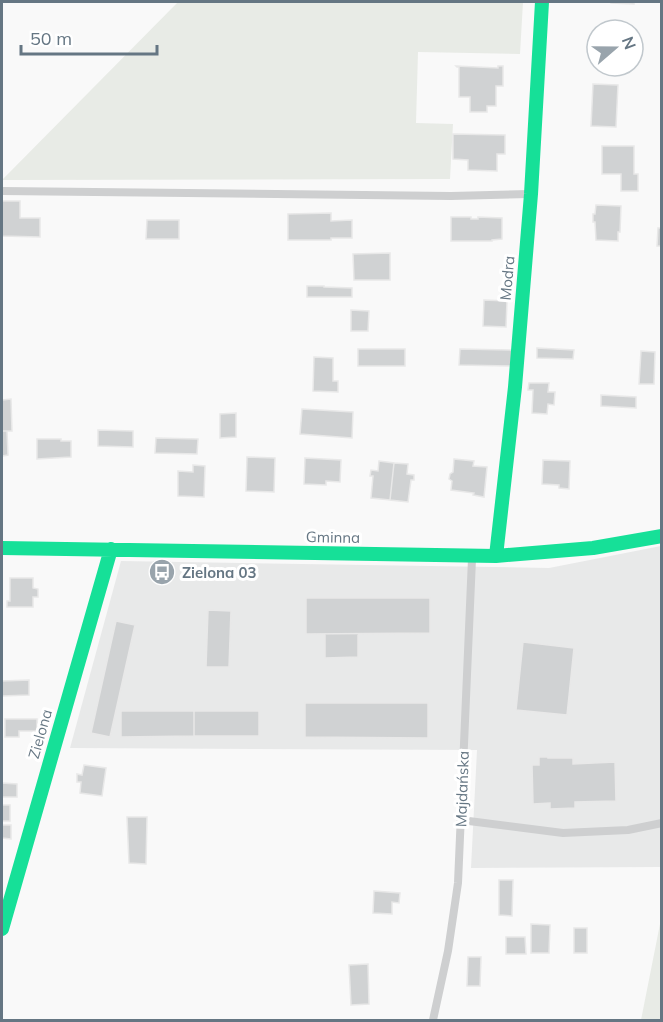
<svg xmlns="http://www.w3.org/2000/svg" width="663" height="1022" font-family="Mulish,sans-serif">
  <style>
    .built { fill: #e8e9e9 }
    .green { fill: #e8ebe6 }
    .building { fill: #d0d2d3; stroke: #e8e8e8; stroke-width: 1.5 }
    .lines { fill: none; stroke-linecap: round; stroke-linejoin: round }
    .lane { stroke: #cecfd0; stroke-width: 8 }
    .fast { stroke: #16e098; stroke-width: 14 }
    .labels { text-anchor: middle; dominant-baseline: central; stroke-width: 6; stroke-linejoin: round; paint-order: stroke }
    .street-label { font-size: 15px; fill: #657683; stroke: #fff }
    .poi-label { font-size: 15px; font-weight: bold; fill: #657683; stroke: #fff; text-anchor: start }
  </style>
  <rect width="100%" height="100%" fill="#f9f9f9"/>
  <path class="built" d="M661 546V867L471 868 477 750 70 748 121 561 549 568Z"/>
  <path class="green" d="M178 2H523L520 54 418 52 416 123 453 124 450 179 2 180Z
    M661 919V1020H641Z"/>
  <path class="building" d="M611 2H634V4L611 3Z
    M456 66 498 68V66H503V86H496V106H487V112H470V97H459V67H457Z
    M593 84 618 85 616 127 591 126Z
    M453 134 505 135V154H497V171L468 170V160L453 159Z
    M602 146H634V174H638V191H621V174H602Z
    M2 201H20V218H40V237L2 236Z
    M596 205 621 206 620 232H618V241L596 240 595 222H593V214H595Z
    M331 213V221L352 220V238H331V240H288V214Z
    M451 217H471V219H478V217L502 218V239L492 240V241H451Z
    M147 220H179V239H146Z
    M658 228H662V246H657Z
    M390 253V280H354L353 254Z
    M307 286H324V287L352 288V297H307Z
    M484 300 507 301 506 327 483 326Z
    M351 310 369 311 368 331H351Z
    M537 348 574 350 573 359 537 358Z
    M358 349H405V366H358Z
    M460 349 512 350V366L459 365Z
    M641 351 655 352 654 384H639Z
    M314 357 333 358V381H338V392L313 391Z
    M529 383H549L548 392H555L554 405 548 404 547 414 532 413 533 390H528Z
    M601 395 636 397V408L601 406Z
    M11 399 12 431H2V400Z
    M302 409 353 412 352 438 300 434Z
    M236 413V437L220 438V414Z
    M98 430 133 431V447L98 446Z
    M2 431H7L8 455 2 456Z
    M156 438 198 439 197 454 155 453Z
    M37 439H61V441H71V457L37 459Z
    M247 457 275 458 274 492 246 491Z
    M305 458 341 460 340 482 326 481V485L304 484Z
    M454 459 474 461 473 466 487 467 484 497 473 495 474 493 451 490 452 481 449 479 450 474 453 472Z
    M543 460 570 461 569 489 559 488V485L542 484Z
    M379 461 394 463 390 500 371 498 373 476H370L371 470 378 471Z
    M394 463 408 464 407 474 414 475V480H411L408 502 390 500Z
    M193 465 205 466 204 497 178 496V471L193 472Z
    M10 578H33V588L38 589V597H33V607H7V601H10Z
    M306 598H430V633L306 634Z
    M208 610 231 611 229 667H206Z
    M116 621 135 625 110 737 91 733Z
    M325 634H358V657L325 658Z
    M523 642 574 648 567 715 516 710Z
    M29 680V695L2 696V681Z
    M305 703H428V738L305 737Z
    M121 711H194V736L121 737Z
    M194 711H259V736H194Z
    M5 719H37V731H19V737H5Z
    M539 757H548V758H573V764L615 762 616 801 575 802V808L550 809V803L533 804 532 765H539Z
    M84 765 106 768 102 796 80 793 81 782H77V774L82 775Z
    M2 783 17 784V797H2Z
    M2 805H10V821H2Z
    M127 817H147L146 864 129 863Z
    M2 825H11V839L2 838Z
    M499 880H513L512 916 499 915Z
    M374 891 400 893 399 903 392 902V914L373 913Z
    M531 924 550 925 549 953H531Z
    M574 928H587V953H574Z
    M506 937H525L526 954H506Z
    M468 957H481L480 986H467Z
    M368 964 369 1004 351 1005 349 965Z"/>
  <g class="lines">
    <path class="lane" d="M2 191 451 196 529 194
      M461 820 563 833 628 830 662 823
      M433 1020 448 951 458 883 472 559"/>
    <path class="fast" d="M2 548 496 556 593 548 662 536
      M496 556 515 387 531 194 542 2
      M2 929 111 549"/>
  </g>
  <defs>
    <g id="bus-disc" transform="scale(1.35)"><circle r="9.5" fill="#99a4ac" stroke="#fff"/><path d="M-5-6H5V4H4V6H2V4H-2V6H-4V4H-5ZM-3.5-4V0h7V-4ZM-3.5 1.2v1.5H-2V1.2ZM2 1.2v1.5H3.5V1.2Z" fill="#fff"/></g>
  </defs>
  <g fill-rule="evenodd">
    <use href="#bus-disc" x="162" y="572"/>
  </g>
  <g class="labels">
    <g class="street-label">
      <text transform="translate(507 278) rotate(-85)">Modra</text>
      <text transform="translate(333 537) rotate(1)">Gminna</text>
      <text transform="translate(40 734) rotate(-74)">Zielona</text>
      <text transform="translate(462 789) rotate(-88)">Majdańska</text>
    </g>
    <g class="poi-label">
      <text x="182" y="572">Zielona 03</text>
    </g>
  </g>
  <rect width="663" height="1022" fill="none" stroke="#657683" stroke-width="6"/>
  <g transform="translate(615 48) rotate(70)"><circle r="28" fill="#ffffff" stroke="#c1c8cd" stroke-width="1.5"/>
  <path d="M0-4.5L10 22L0 15L-10 22Z" fill="#99a4ac"/>
  <text y="-9" font-size="16" font-weight="bold" text-anchor="middle" fill="#657683">N</text>
  </g>
  <path d="M21 45v9h136v-9" fill="none" stroke="#657683" stroke-width="3"/>
  <text x="30" y="45" font-size="18" fill="#657683" stroke="#ffffff" stroke-width="4.5" paint-order="stroke">50 m</text>
</svg>
